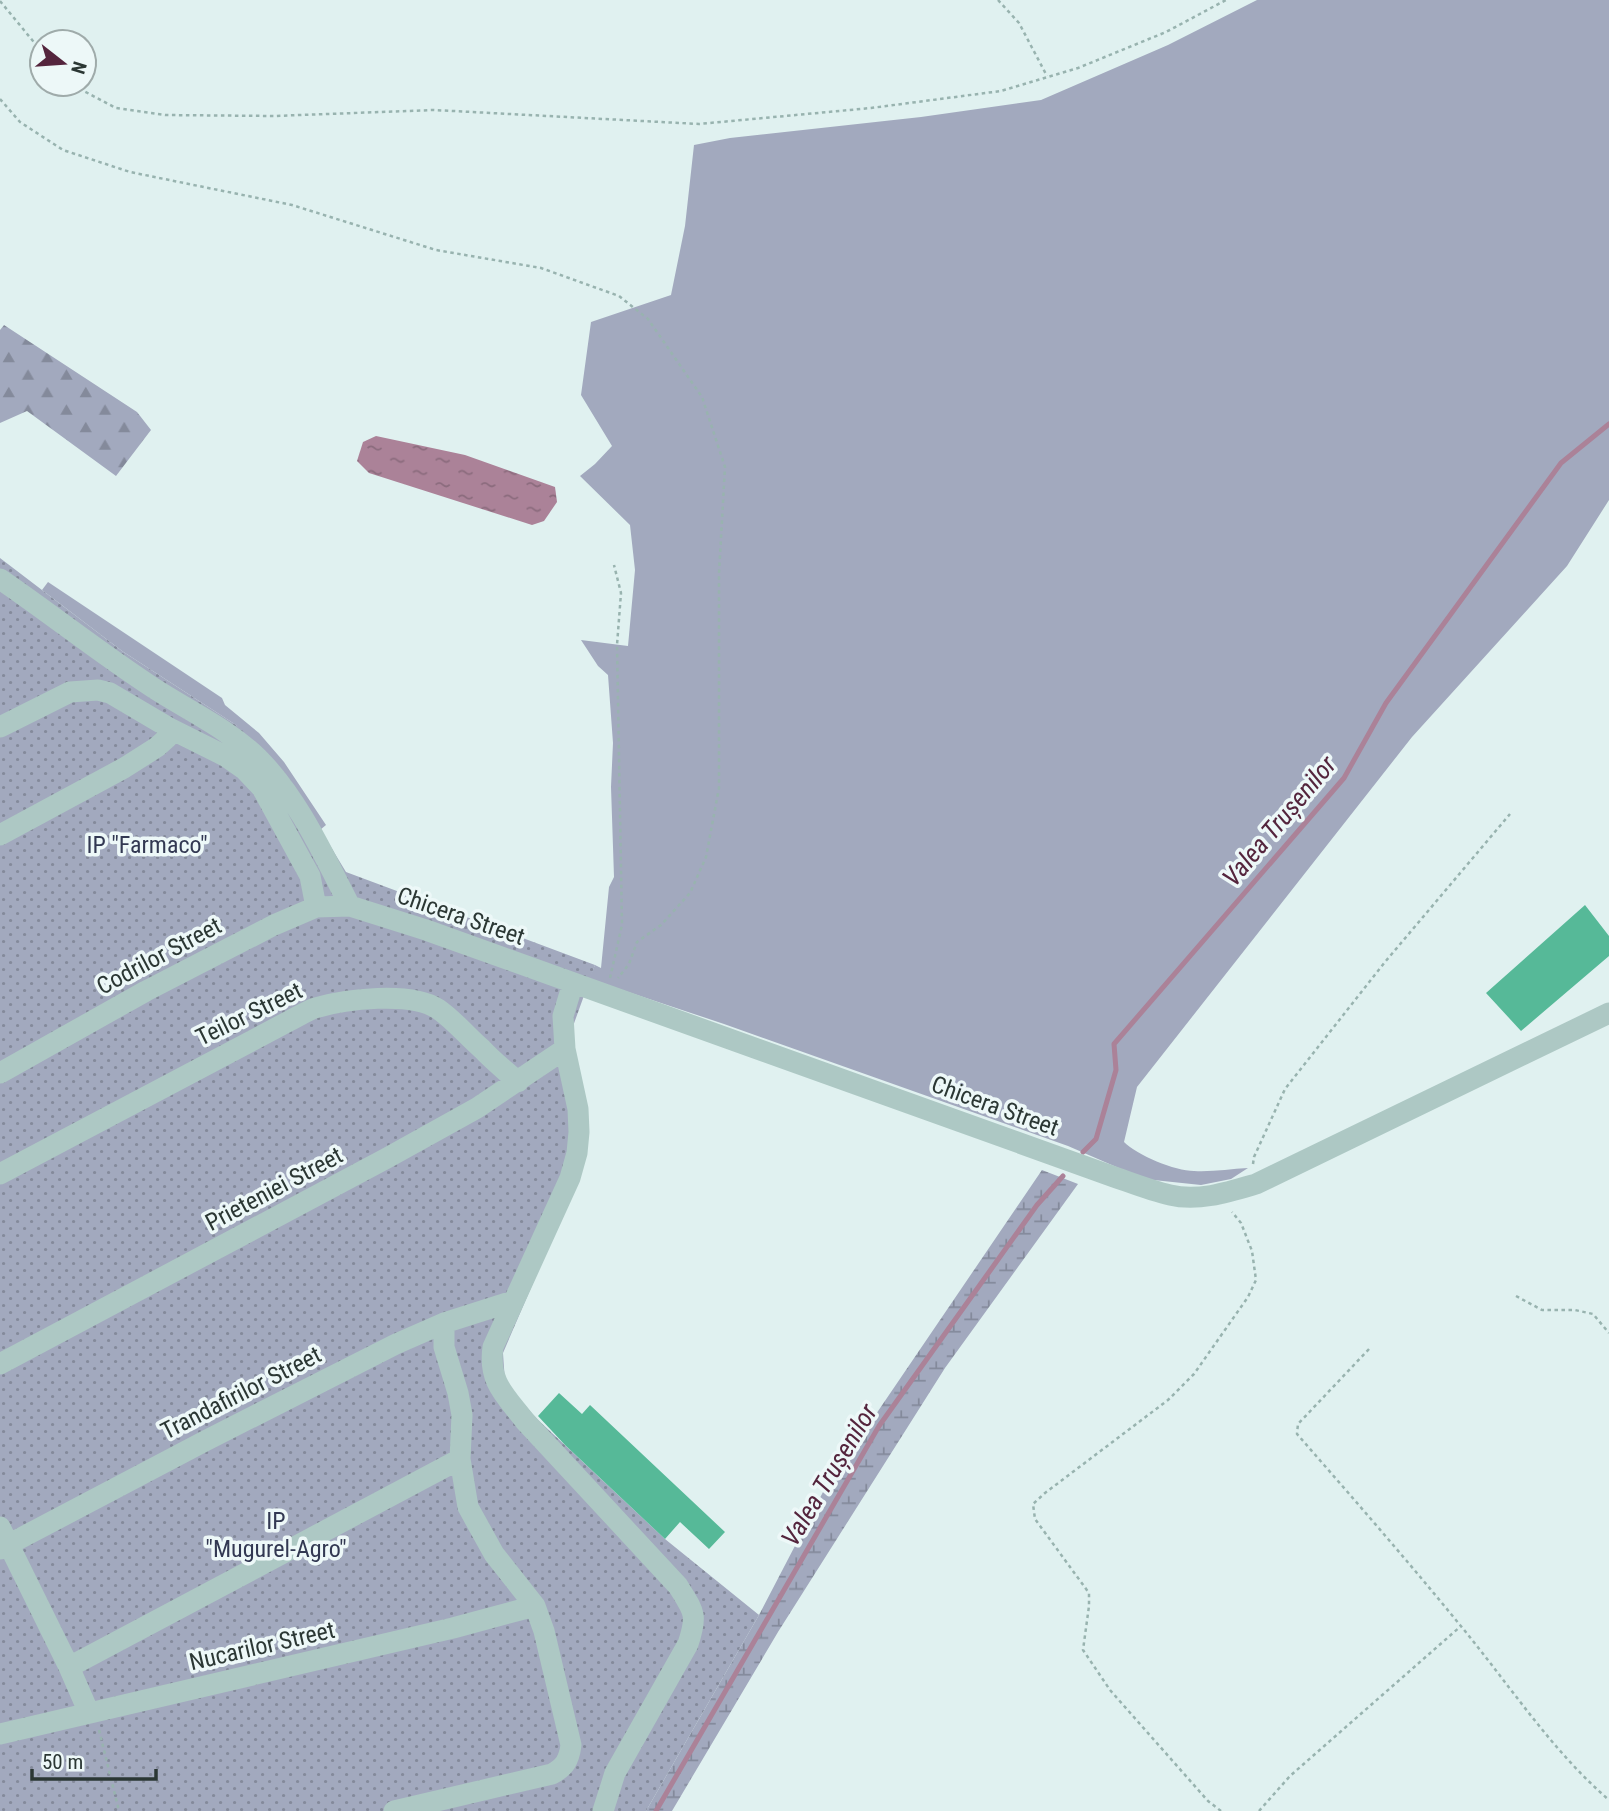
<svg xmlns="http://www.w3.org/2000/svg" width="1609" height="1811" font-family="'Roboto Condensed',sans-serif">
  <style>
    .green { fill: #a2a9be }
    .forest { fill: url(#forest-firs) }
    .wetland { fill: url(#wetland-marsh) }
    .garden { fill: url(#garden-dots) }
    .water { fill: url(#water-ripples) }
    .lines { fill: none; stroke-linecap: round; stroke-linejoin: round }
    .stream { stroke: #ab8298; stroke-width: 5 }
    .building { fill: #56b998 }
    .path { stroke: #98b3af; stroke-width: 2.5; stroke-dasharray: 3.5 3.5; stroke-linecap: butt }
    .minor { stroke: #adc8c4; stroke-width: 21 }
    .labels { text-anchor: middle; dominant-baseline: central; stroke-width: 7; stroke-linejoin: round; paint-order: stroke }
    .park-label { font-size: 24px; fill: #323852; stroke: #edf8f8 }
    .street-label { font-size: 24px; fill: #2b3734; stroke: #edf8f8 }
    .water-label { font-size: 26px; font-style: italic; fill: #54253d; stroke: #edf8f8 }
  </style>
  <defs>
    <pattern id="forest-firs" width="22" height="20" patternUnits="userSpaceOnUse" patternTransform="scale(1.75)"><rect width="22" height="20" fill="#a2a9be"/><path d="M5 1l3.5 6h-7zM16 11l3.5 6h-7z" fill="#848a9b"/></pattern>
    <pattern id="wetland-marsh" width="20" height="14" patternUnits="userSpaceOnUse" patternTransform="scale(1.75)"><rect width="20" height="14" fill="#a2a9be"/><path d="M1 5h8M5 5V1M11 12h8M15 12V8" fill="none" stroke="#848a9b"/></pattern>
    <pattern id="garden-dots" width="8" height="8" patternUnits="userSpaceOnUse" patternTransform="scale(1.75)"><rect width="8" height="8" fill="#a2a9be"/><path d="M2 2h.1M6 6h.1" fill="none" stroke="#848a9b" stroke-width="1.8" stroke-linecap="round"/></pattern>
    <pattern id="water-ripples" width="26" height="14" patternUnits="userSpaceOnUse" patternTransform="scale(1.75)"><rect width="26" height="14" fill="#ab8298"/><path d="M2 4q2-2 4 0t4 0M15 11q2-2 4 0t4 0" fill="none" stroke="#8b6b7d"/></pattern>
  </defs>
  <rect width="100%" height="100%" fill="#e0f1f0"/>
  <path class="green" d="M1257 0H1609V500L1567 566 1412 737 1137 1087 1124 1142C1137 1155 1175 1171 1194 1171 1212 1172 1230 1169 1248 1168L1231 1179 1201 1185 1144 1179 1068 1146 724 1024 589 979 595 965 601 968 609 887 614 877 611 787 613 743 608 675 598 666 581 640 628 646 635 570 630 525 580 476 595 464 612 446 581 395 591 322 671 295 685 226 694 145 730 138 921 117 1041 100 1168 45Z
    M48 582 222 698 225 705 259 733 284 762 326 825 320 830 236 725 122 651 42 590Z"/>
  <path class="forest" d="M4 325 137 412 151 430 116 476 27 411 0 423V330Z"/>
  <path class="wetland" d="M1042 1170 1078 1184 945 1368 778 1632 672 1811H646L759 1615 823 1492Z"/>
  <path class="garden" d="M0 558 122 651 236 725 266 749 289 778 346 872 595 965 572 1029 582 1169 503 1353 505 1382 536 1418 665 1539 759 1615 646 1811H0Z"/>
  <path class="water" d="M376 436 465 455 555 487 557 502 544 521 532 525 369 473 357 461 363 442Z"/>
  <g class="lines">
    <path class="stream" d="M1083 1152 1096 1139 1116 1070 1114 1044 1344 778 1386 703 1561 463 1609 424
      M656 1811 879 1426 1037 1205 1063 1176"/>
  </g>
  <path class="building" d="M1585 905 1609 936V956L1521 1031 1486 993Z
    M559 1393 582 1414 590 1405 725 1532 709 1549 680 1522 665 1539 565 1445 538 1416Z"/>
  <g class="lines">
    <path class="path" d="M998 0 1019 23 1047 76
      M0 1 42 52
      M74 84 78 88 116 108 165 115 274 116 434 110 699 124 871 108 1001 91 1078 68 1166 32 1226 0
      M0 99 20 122 63 150 130 172 292 205 436 250 541 268 619 296 648 319 702 397 725 467 719 573V788L706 857 690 893 661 925 637 942 629 964 618 978
      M610 978 622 925 617 645 621 593 614 565
      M1253 1164 1254 1157 1285 1089 1385 962 1510 814
      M1516 1296 1542 1310H1575L1593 1314 1609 1333
      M1369 1349 1298 1424 1297 1434C1352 1497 1407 1560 1460 1625 1509 1684 1551 1750 1609 1800
      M99 1730 119 1811
      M1221 1811 1208 1801 1110 1690 1083 1650 1089 1606V1593L1035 1519 1033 1504 1045 1493 1168 1400 1194 1374 1248 1297 1256 1280 1252 1251 1241 1223 1232 1212
      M1259 1811 1290 1776 1461 1626"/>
    <path class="minor" d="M0 579C51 614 100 653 152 687 187 710 227 728 258 758 298 798 324 856 350 906
      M0 727 70 692 98 690 110 693 171 729 225 756 245 770 262 788 310 876 316 907
      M0 835 124 768 157 747 167 738 171 729
      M573 983 563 1016 565 1049 578 1109 579 1132 577 1153 570 1178 493 1347C488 1382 505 1395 525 1421L678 1586C694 1612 698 1614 688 1644L615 1773 603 1811
      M0 1073 146 991 274 925 316 907 350 906 426 930 1117 1178C1134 1184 1152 1191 1170 1195 1198 1202 1229 1192 1256 1184L1609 1013
      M0 1174 291 1020C299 1016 307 1011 315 1008 345 999 411 991 438 1009 454 1020 467 1036 482 1049 493 1061 506 1071 518 1082
      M0 1364 387 1158 477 1108 565 1049
      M0 1527 69 1667 89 1713
      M0 1549 205 1441 396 1344 444 1323 513 1301
      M69 1667 460 1459
      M0 1734 453 1628 535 1606
      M394 1811 552 1774C565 1767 569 1760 571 1745L544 1631 535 1606 494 1554 468 1507 460 1459 462 1415 458 1393 444 1347V1323"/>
  </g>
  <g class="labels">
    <g class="park-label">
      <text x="147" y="845">IP "Farmaco"</text>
      <text x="276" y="1521">IP<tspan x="276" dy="28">"Mugurel-Agro"</tspan></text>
    </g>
    <g class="street-label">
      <text transform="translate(461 916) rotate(19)">Chicera Street</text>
      <text transform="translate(159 956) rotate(-28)">Codrilor Street</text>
      <text transform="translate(249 1014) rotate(-26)">Teilor Street</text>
      <text transform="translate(995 1106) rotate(20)">Chicera Street</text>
      <text transform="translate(274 1189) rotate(-28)">Prieteniei Street</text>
      <text transform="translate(241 1393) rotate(-27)">Trandafirilor Street</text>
      <text transform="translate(262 1646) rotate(-13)">Nucarilor Street</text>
    </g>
    <g class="water-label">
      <text transform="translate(1279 821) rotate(-50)">Valea Trușenilor</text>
      <text transform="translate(829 1475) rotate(-59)">Valea Trușenilor</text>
    </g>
  </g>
  <g transform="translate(63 63) rotate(107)"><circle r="33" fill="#edf8f8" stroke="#9fabaa" stroke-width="2"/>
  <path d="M0-5L12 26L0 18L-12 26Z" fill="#54253d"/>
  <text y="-10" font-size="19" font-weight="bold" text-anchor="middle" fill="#2b3734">N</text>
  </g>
  <path d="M32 1769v10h124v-10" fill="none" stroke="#2b3734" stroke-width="3.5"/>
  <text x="42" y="1769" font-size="21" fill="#2b3734" stroke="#edf8f8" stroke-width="5" paint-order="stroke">50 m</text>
</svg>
